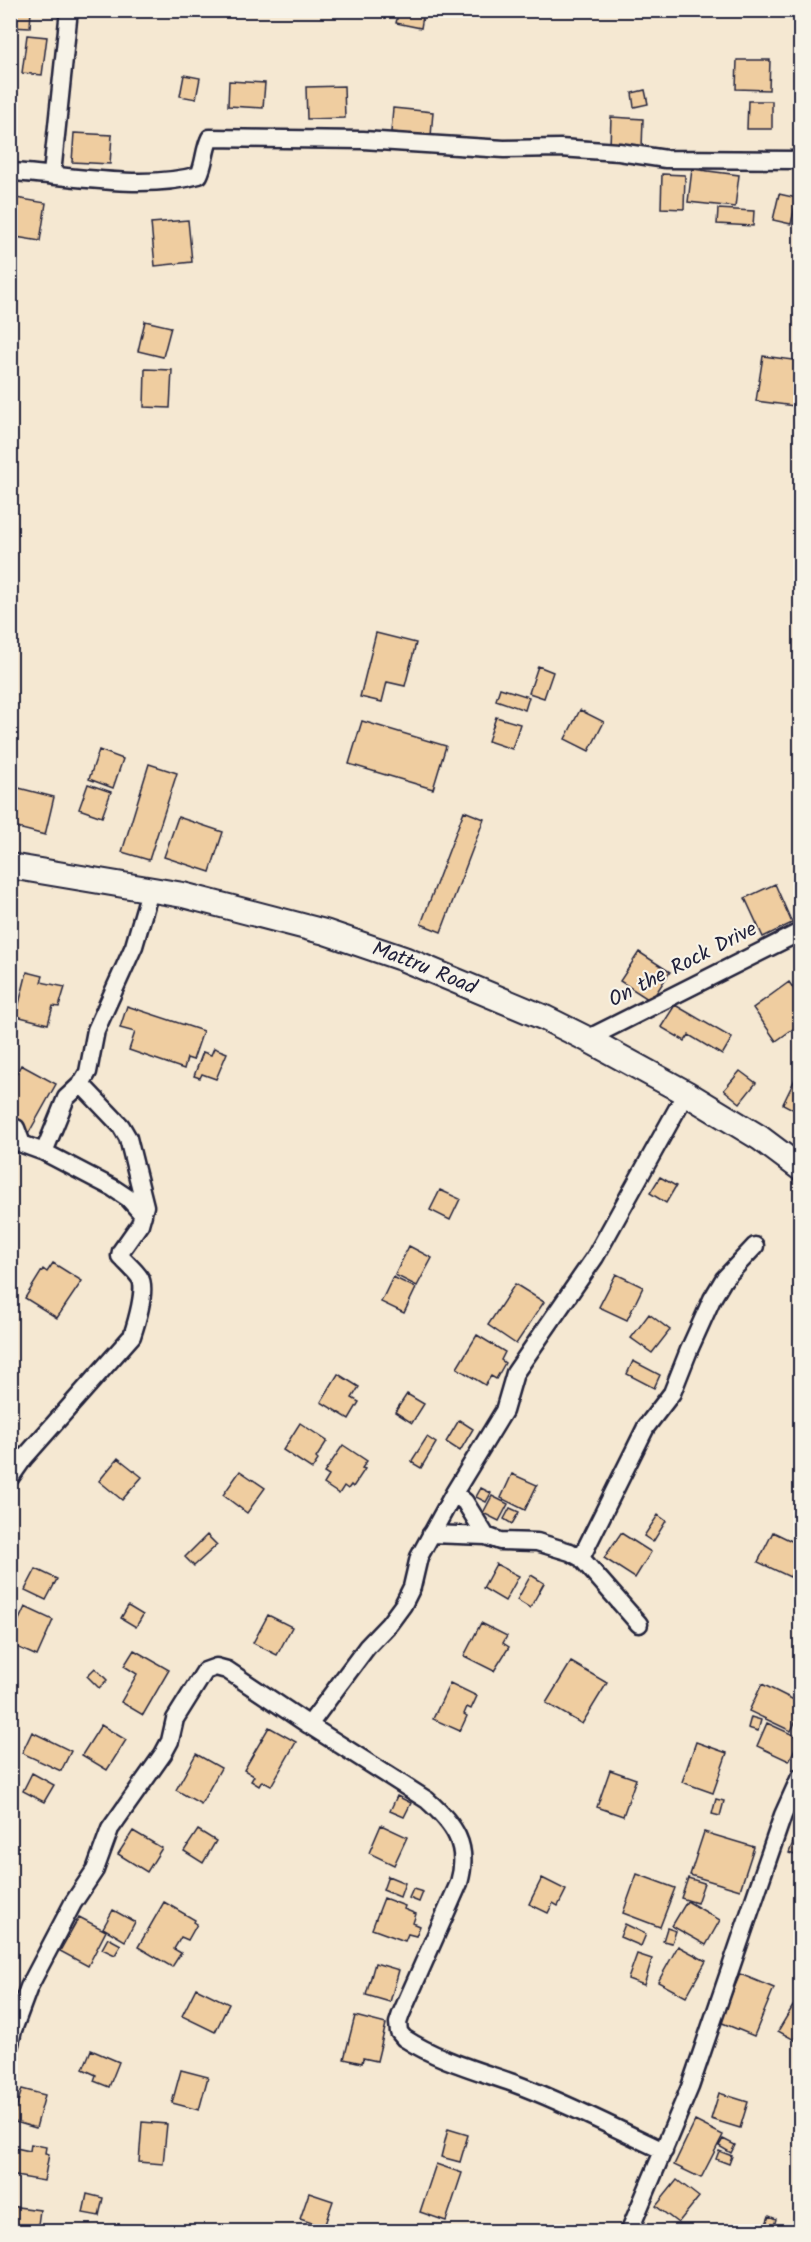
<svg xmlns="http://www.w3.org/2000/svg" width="811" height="2242" font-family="Kalam,sans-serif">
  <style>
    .building { fill: #efcda0; stroke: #22223b; stroke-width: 1.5 }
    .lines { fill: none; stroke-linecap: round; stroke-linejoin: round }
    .street-casing { stroke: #22223b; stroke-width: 21 }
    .secondary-casing { stroke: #22223b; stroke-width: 28 }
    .street { stroke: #f7f3e8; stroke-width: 16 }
    .secondary { stroke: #f7f3e8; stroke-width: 24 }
    .labels { text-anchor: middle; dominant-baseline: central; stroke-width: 4.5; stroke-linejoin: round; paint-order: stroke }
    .street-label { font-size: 21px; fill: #22223b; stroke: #f7f3e8 }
  </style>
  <rect width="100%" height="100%" fill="#f5e8d2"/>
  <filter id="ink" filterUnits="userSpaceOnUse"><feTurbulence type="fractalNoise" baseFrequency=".0167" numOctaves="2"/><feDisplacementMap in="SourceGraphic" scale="12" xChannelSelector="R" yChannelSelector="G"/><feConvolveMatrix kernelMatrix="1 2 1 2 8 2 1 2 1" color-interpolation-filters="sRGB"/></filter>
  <g filter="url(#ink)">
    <path class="building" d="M10 10H31L30 28 10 27Z
      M333 10H360V15H333Z
      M399 10H424L421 28 396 23Z
      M27 35 47 37 42 75 22 73Z
      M737 60H770L769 90 736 89Z
      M184 75 200 78 196 99 180 96Z
      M229 81 265 83 263 108 228 106Z
      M344 86 345 118 307 119 306 87Z
      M645 90 648 104 634 107 632 93Z
      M748 101H772V129H747Z
      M393 108 433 112 431 136 391 132Z
      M611 117 643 119 642 148 610 146Z
      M74 133 112 135 110 164 72 162Z
      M692 169 739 175 735 207 688 202Z
      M662 174 685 175 684 209 661 208Z
      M779 194 797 198 791 224 773 220Z
      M10 197 46 203 40 241 10 236Z
      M718 209 754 211 753 226 717 224Z
      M188 220 192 262 155 266 151 223Z
      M145 321 171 327 163 357 138 351Z
      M763 356 800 361 794 406 756 401Z
      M145 369 172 370 170 408 144 407Z
      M376 633 416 643 405 686 387 682 382 702 360 697Z
      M538 666 553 672 544 698 529 693Z
      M500 688 529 697 525 710 496 700Z
      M580 710 604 722 589 751 565 739Z
      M496 717 520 724 512 749 488 741Z
      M362 721 446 746 433 789 349 764Z
      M99 750 123 759 113 788 89 779Z
      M149 764 177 773 149 860 122 852Z
      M88 784 111 792 102 817 79 809Z
      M11 786 54 797 45 835 10 826Z
      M464 811 484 819 441 932 421 924Z
      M178 817 223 832 210 872 164 857Z
      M775 884 792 923 763 937 745 898Z
      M639 952 670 972 651 1001 620 981Z
      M27 972 43 976 41 982 65 987 59 1007 53 1006 48 1024 16 1016Z
      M789 982 800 998V1024L776 1041 753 1008Z
      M675 1005 732 1038 722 1055 689 1035 685 1041 661 1027Z
      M127 1006 203 1031 193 1060 187 1058 184 1069 129 1050 135 1032 120 1028Z
      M214 1048 227 1053 216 1079 202 1074 200 1078 194 1076 203 1052 211 1055Z
      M21 1065 56 1084 27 1136 10 1127V1085Z
      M740 1071 756 1083 740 1103 724 1090Z
      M797 1075 800 1077V1113L783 1104Z
      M660 1177 676 1186 666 1203 650 1193Z
      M440 1190 460 1199 450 1220 430 1210Z
      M409 1246 432 1258 417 1286 395 1275Z
      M53 1263 82 1281 57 1318 25 1298 43 1269 47 1272Z
      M616 1274 643 1287 627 1320 599 1307Z
      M393 1277 416 1288 404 1313 381 1302Z
      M515 1284 544 1302 516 1344 488 1325Z
      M649 1314 670 1330 652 1353 631 1338Z
      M477 1335 505 1352 501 1360 505 1363 496 1379 491 1376 485 1385 457 1368Z
      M633 1361 660 1375 654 1388 627 1374Z
      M338 1374 359 1387 352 1398 359 1402 349 1419 321 1402Z
      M407 1394 424 1404 412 1423 395 1412Z
      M459 1420 473 1429 460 1451 446 1442Z
      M300 1423 327 1441 316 1458 318 1460 312 1469 283 1450Z
      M427 1437 436 1443 421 1468 411 1462Z
      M343 1445 367 1461 362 1468 365 1469 353 1487 351 1485 348 1489 344 1486 339 1494 324 1484 329 1476 324 1473Z
      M118 1458 142 1477 122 1500 99 1481Z
      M240 1471 265 1488 247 1513 223 1495Z
      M512 1474 537 1485 525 1510 501 1498Z
      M481 1488 491 1493 486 1502 476 1497Z
      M492 1496 508 1504 499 1521 483 1513Z
      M510 1508 519 1512 512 1524 504 1519Z
      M658 1515 666 1521 653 1542 644 1536Z
      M773 1532 800 1545V1555L790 1577 758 1562Z
      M621 1533 651 1552 635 1578 604 1558Z
      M207 1535 217 1545 194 1566 185 1557Z
      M496 1564 519 1576 505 1601 483 1588Z
      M36 1569 57 1579 46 1600 25 1590Z
      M531 1575 544 1583 530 1608 517 1600Z
      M128 1606 143 1615 136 1627 121 1618Z
      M25 1607 53 1620 37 1656 10 1644V1639Z
      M268 1615 292 1627 277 1655 253 1643Z
      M481 1623 507 1636 503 1643 509 1647 494 1671 464 1656Z
      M134 1650 169 1670 143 1715 121 1702 137 1674 124 1666Z
      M571 1662 607 1683 582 1724 546 1703Z
      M95 1668 107 1680 99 1688 87 1676Z
      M450 1683 477 1696 471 1709 467 1707 464 1714 467 1716 460 1731 433 1719Z
      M762 1684 800 1703V1712L791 1731 749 1711Z
      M751 1717 761 1720 758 1731 748 1728Z
      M767 1723 800 1738 789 1761 757 1746Z
      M101 1725 126 1740 107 1770 82 1755Z
      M269 1727 296 1742 271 1786 262 1781 259 1786 251 1781 254 1776 244 1770Z
      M32 1732 71 1751 61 1771 22 1753Z
      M696 1742 727 1753 713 1793 682 1782Z
      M196 1754 221 1768 201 1804 176 1790Z
      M610 1770 636 1779 623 1816 597 1807Z
      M32 1773 54 1785 44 1802 23 1791Z
      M397 1796 411 1803 404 1817 390 1811Z
      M716 1799 724 1801 720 1816 712 1814Z
      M800 1823V1857L789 1853Z
      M381 1825 407 1837 394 1865 369 1853Z
      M198 1830 216 1841 203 1863 184 1851Z
      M133 1831 162 1848 147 1872 118 1854Z
      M704 1832 754 1847 740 1890 690 1875Z
      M637 1874 675 1888 660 1927 623 1913Z
      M388 1876 405 1883 400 1897 383 1890Z
      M542 1878 566 1890 558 1906 553 1903 548 1913 529 1904Z
      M688 1878 704 1883 697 1903 681 1898Z
      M413 1889 423 1892 419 1902 409 1898Z
      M384 1898 405 1906 404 1909 416 1914 413 1923 420 1926 416 1936 408 1934 405 1941 372 1929Z
      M687 1901 720 1920 706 1945 672 1926Z
      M164 1902 195 1920 194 1922 197 1924 188 1940 181 1937 174 1949 181 1953 172 1967 138 1947Z
      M113 1910 135 1922 125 1941 103 1928Z
      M79 1917 106 1931 88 1966 60 1951Z
      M625 1924 646 1934 641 1946 620 1937Z
      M667 1928 676 1931 672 1943 663 1941Z
      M108 1938 121 1945 115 1955 102 1949Z
      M678 1946 706 1961 686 1997 658 1982Z
      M637 1954 652 1959 644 1985 628 1979Z
      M375 1963 399 1970 390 2002 366 1995Z
      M740 1974 774 1988 754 2036 720 2022Z
      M196 1988 229 2004 215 2032 182 2016Z
      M793 2006 800 2010V2043L778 2031Z
      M355 2016 386 2024 377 2061 363 2058 362 2063 344 2059Z
      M91 2050 119 2062 109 2087 94 2081 96 2075 83 2069Z
      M181 2070 208 2077 199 2110 172 2103Z
      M22 2089 45 2095 36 2128 12 2121Z
      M719 2093 748 2102 740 2128 711 2119Z
      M695 2121 723 2135 701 2178 674 2165Z
      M142 2122 167 2124 163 2164 139 2162Z
      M448 2129 468 2135 460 2162 441 2157Z
      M723 2139 735 2145 731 2153 719 2146Z
      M31 2144 46 2147 45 2153 49 2154 44 2181 10 2175 11 2147 30 2151Z
      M719 2151 732 2156 729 2164 716 2159Z
      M436 2164 462 2173 446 2221 420 2212Z
      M677 2180 699 2197 678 2223 656 2206Z
      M309 2193 333 2201 324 2227 300 2219Z
      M87 2194 103 2198 99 2216 83 2213Z
      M10 2206 40 2210 37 2232H10Z
      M769 2216 776 2219 773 2230 765 2227Z"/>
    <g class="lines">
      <g class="street-casing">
        <path id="street" d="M10 172C70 175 142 191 199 175 205 163 204 150 210 138L363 140 504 149 560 148 619 152 666 159 800 160
          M52 174 69 10
          M587 1039 800 932
          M10 1144 16 1128 22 1144 44 1152 66 1098 81 1084
          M44 1152 113 1188 128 1198 143 1215
          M10 1478 24 1458 132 1336C136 1324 147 1288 140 1278 135 1270 126 1263 120 1256L121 1251 140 1224 145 1206 128 1138 121 1126 81 1084 88 1072 96 1030 134 946 150 891
          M454 1493 465 1502 486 1536 500 1541 537 1542 570 1552 581 1558
          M431 1534 486 1536
          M639 1624 581 1558 646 1427 672 1393 689 1350 712 1299 724 1279 755 1246
          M309 1725 427 1800C454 1824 470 1845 459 1883L401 2014 398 2023 399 2032 404 2038C438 2060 476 2070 513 2083 565 2102 614 2128 664 2151
          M10 2044 13 2030 29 1987 73 1903 95 1870 110 1829 163 1754 170 1741 175 1719 205 1671 216 1667 227 1670 309 1725 367 1647 389 1624 403 1605 412 1587 419 1557 454 1493 504 1411 515 1373 595 1257 686 1093
          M629 2232 690 2087 783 1815 800 1777"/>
      </g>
      <g class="secondary-casing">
        <g id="secondary">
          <path id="s1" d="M10 866 183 895 325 932 404 959 545 1018 587 1039 686 1093 760 1138 800 1168"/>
        </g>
      </g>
      <use href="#street" class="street"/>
      <use href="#secondary" class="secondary"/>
    </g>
  </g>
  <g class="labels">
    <g class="street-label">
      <text transform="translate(683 965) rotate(-27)">On the Rock Drive</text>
      <text stroke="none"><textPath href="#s1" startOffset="428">Mattru Road</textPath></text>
    </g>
  </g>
  <rect width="811" height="2242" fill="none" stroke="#f7f3e8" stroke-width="36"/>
  <rect x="18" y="18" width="775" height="2206" fill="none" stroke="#22223b" stroke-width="2" filter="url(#ink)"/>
</svg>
